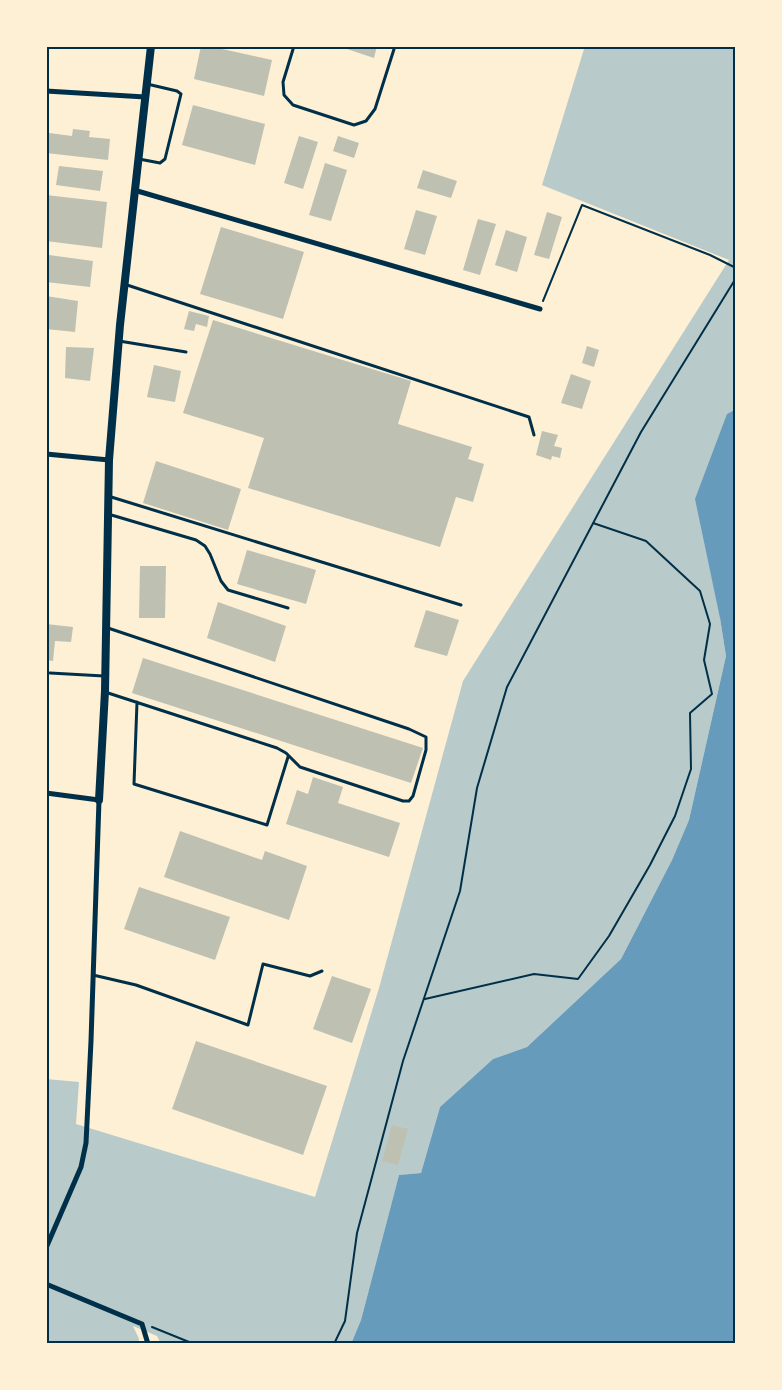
<svg xmlns="http://www.w3.org/2000/svg" width="782" height="1390" font-family="Commissioner,sans-serif">
  <style>
    .green { fill: #b9caca }
    .water { fill: #669bbc }
    .building { fill: #bec0b2 }
    .lines { fill: none; stroke-linecap: round; stroke-linejoin: round }
    .path { stroke: #003049; stroke-width: 2 }
    .service { stroke: #003049; stroke-width: 3 }
    .minor { stroke: #003049; stroke-width: 5 }
    .tertiary { stroke: #003049; stroke-width: 8 }
    .neatline { fill: none; stroke: #003049; stroke-width: 2 }
  </style>
  <rect width="100%" height="100%" fill="#fdf0d5"/>
  <path class="green" d="M585 46H736V409L727 414 720 618 726 656 689 820 672 860 621 959 527 1047 493 1059 440 1107 421 1173 399 1175 361 1320 351 1344H161L157 1336 133 1326 139 1339 138 1344H46V1079L79 1082 76 1124 315 1197 379 988 463 681 729 260 542 185Z"/>
  <path class="water" d="M736 409V1344H351L361 1320 399 1175 421 1173 440 1107 493 1059 527 1047 621 959 672 860 689 820 726 656 720 618 695 499 727 414Z"/>
  <path class="building" d="M201 46H209L272 60 264 96 194 79Z
    M338 46H377L374 58Z
    M193 105 265 124 255 165 182 145Z
    M73 129 90 131 89 137 110 139 108 160 46 153 49 133 72 136Z
    M299 136 318 142 303 189 284 183Z
    M338 136 359 143 354 158 333 151Z
    M325 163 347 170 331 221 309 215Z
    M59 166 103 171 100 191 56 185Z
    M423 170 457 181 451 198 417 188Z
    M46 195 107 202 102 248 46 241Z
    M416 210 437 216 425 255 404 249Z
    M547 212 562 217 549 259 534 255Z
    M478 219 496 224 480 275 463 270Z
    M221 227 304 252 283 319 200 294Z
    M506 230 527 237 517 272 495 265Z
    M49 255 93 261 90 287 46 282Z
    M46 296 78 301 75 332 46 329Z
    M189 311 209 316 207 327 196 324 194 331 184 329Z
    M213 320 411 381 398 424 472 447 468 459 484 464 473 502 456 497 440 547 248 488 264 438 183 413Z
    M587 346 599 350 594 367 582 363Z
    M66 347 94 348 90 381 65 378Z
    M154 365 181 371 175 402 147 397Z
    M571 374 591 381 582 409 561 403Z
    M542 431 558 435 554 446 562 448 560 458 552 456 551 460 536 455Z
    M156 461 241 489 228 530 143 503Z
    M247 550 316 570 306 604 237 584Z
    M140 566H166L165 618H139Z
    M218 602 286 626 275 662 207 638Z
    M426 610 459 620 447 656 414 647Z
    M46 624 73 627 71 642 55 641 53 661 46 660Z
    M143 658 423 748 411 783 132 693Z
    M313 777 343 787 338 803 400 823 389 857 286 824 297 790 308 794Z
    M180 831 262 860 265 851 307 866 289 920 164 877Z
    M139 887 230 917 215 960 124 929Z
    M332 976 371 989 352 1043 313 1029Z
    M196 1041 327 1086 303 1155 172 1109Z
    M392 1125 408 1129 398 1165 382 1161Z"/>
  <g class="lines">
    <path class="path" d="M543 301 582 205 710 255 736 268
      M425 999 534 974 578 979 609 936 650 865 675 816 691 769 690 713 712 694 704 660 710 624 700 591 646 541 593 523
      M152 1327 194 1344
      M334 1344 345 1321 357 1233 403 1061 460 891 477 788 507 687 641 432 736 278"/>
    <path class="service" d="M294 46 283 82 284 95 293 105 354 125 366 121 375 109 395 46
      M139 159 160 163 165 159 181 94 177 91 147 84
      M124 284 529 417 534 435
      M119 341 186 352
      M108 496 461 605
      M108 514 196 540 205 546 210 554 221 581 228 590 288 608
      M50 673 104 676
      M105 692 277 748 286 753 300 767 403 801H409L413 796 426 750V737L409 729 108 628
      M137 702 134 784 267 825 288 757
      M93 975 136 985 248 1025 263 964 310 976 322 971"/>
    <path class="minor" d="M46 91 145 97
      M134 190 540 309
      M46 454 109 460
      M46 793 99 800 91 1041 86 1143 81 1167 46 1248
      M46 1284 142 1324 148 1344"/>
    <path class="tertiary" d="M99 800 105 691 109 460 120 325 151 46"/>
  </g>
  <rect width="782" height="1390" fill="none" stroke="#fdf0d5" stroke-width="95"/>
  <rect x="48" y="48" width="686" height="1294" class="neatline"/>
</svg>
